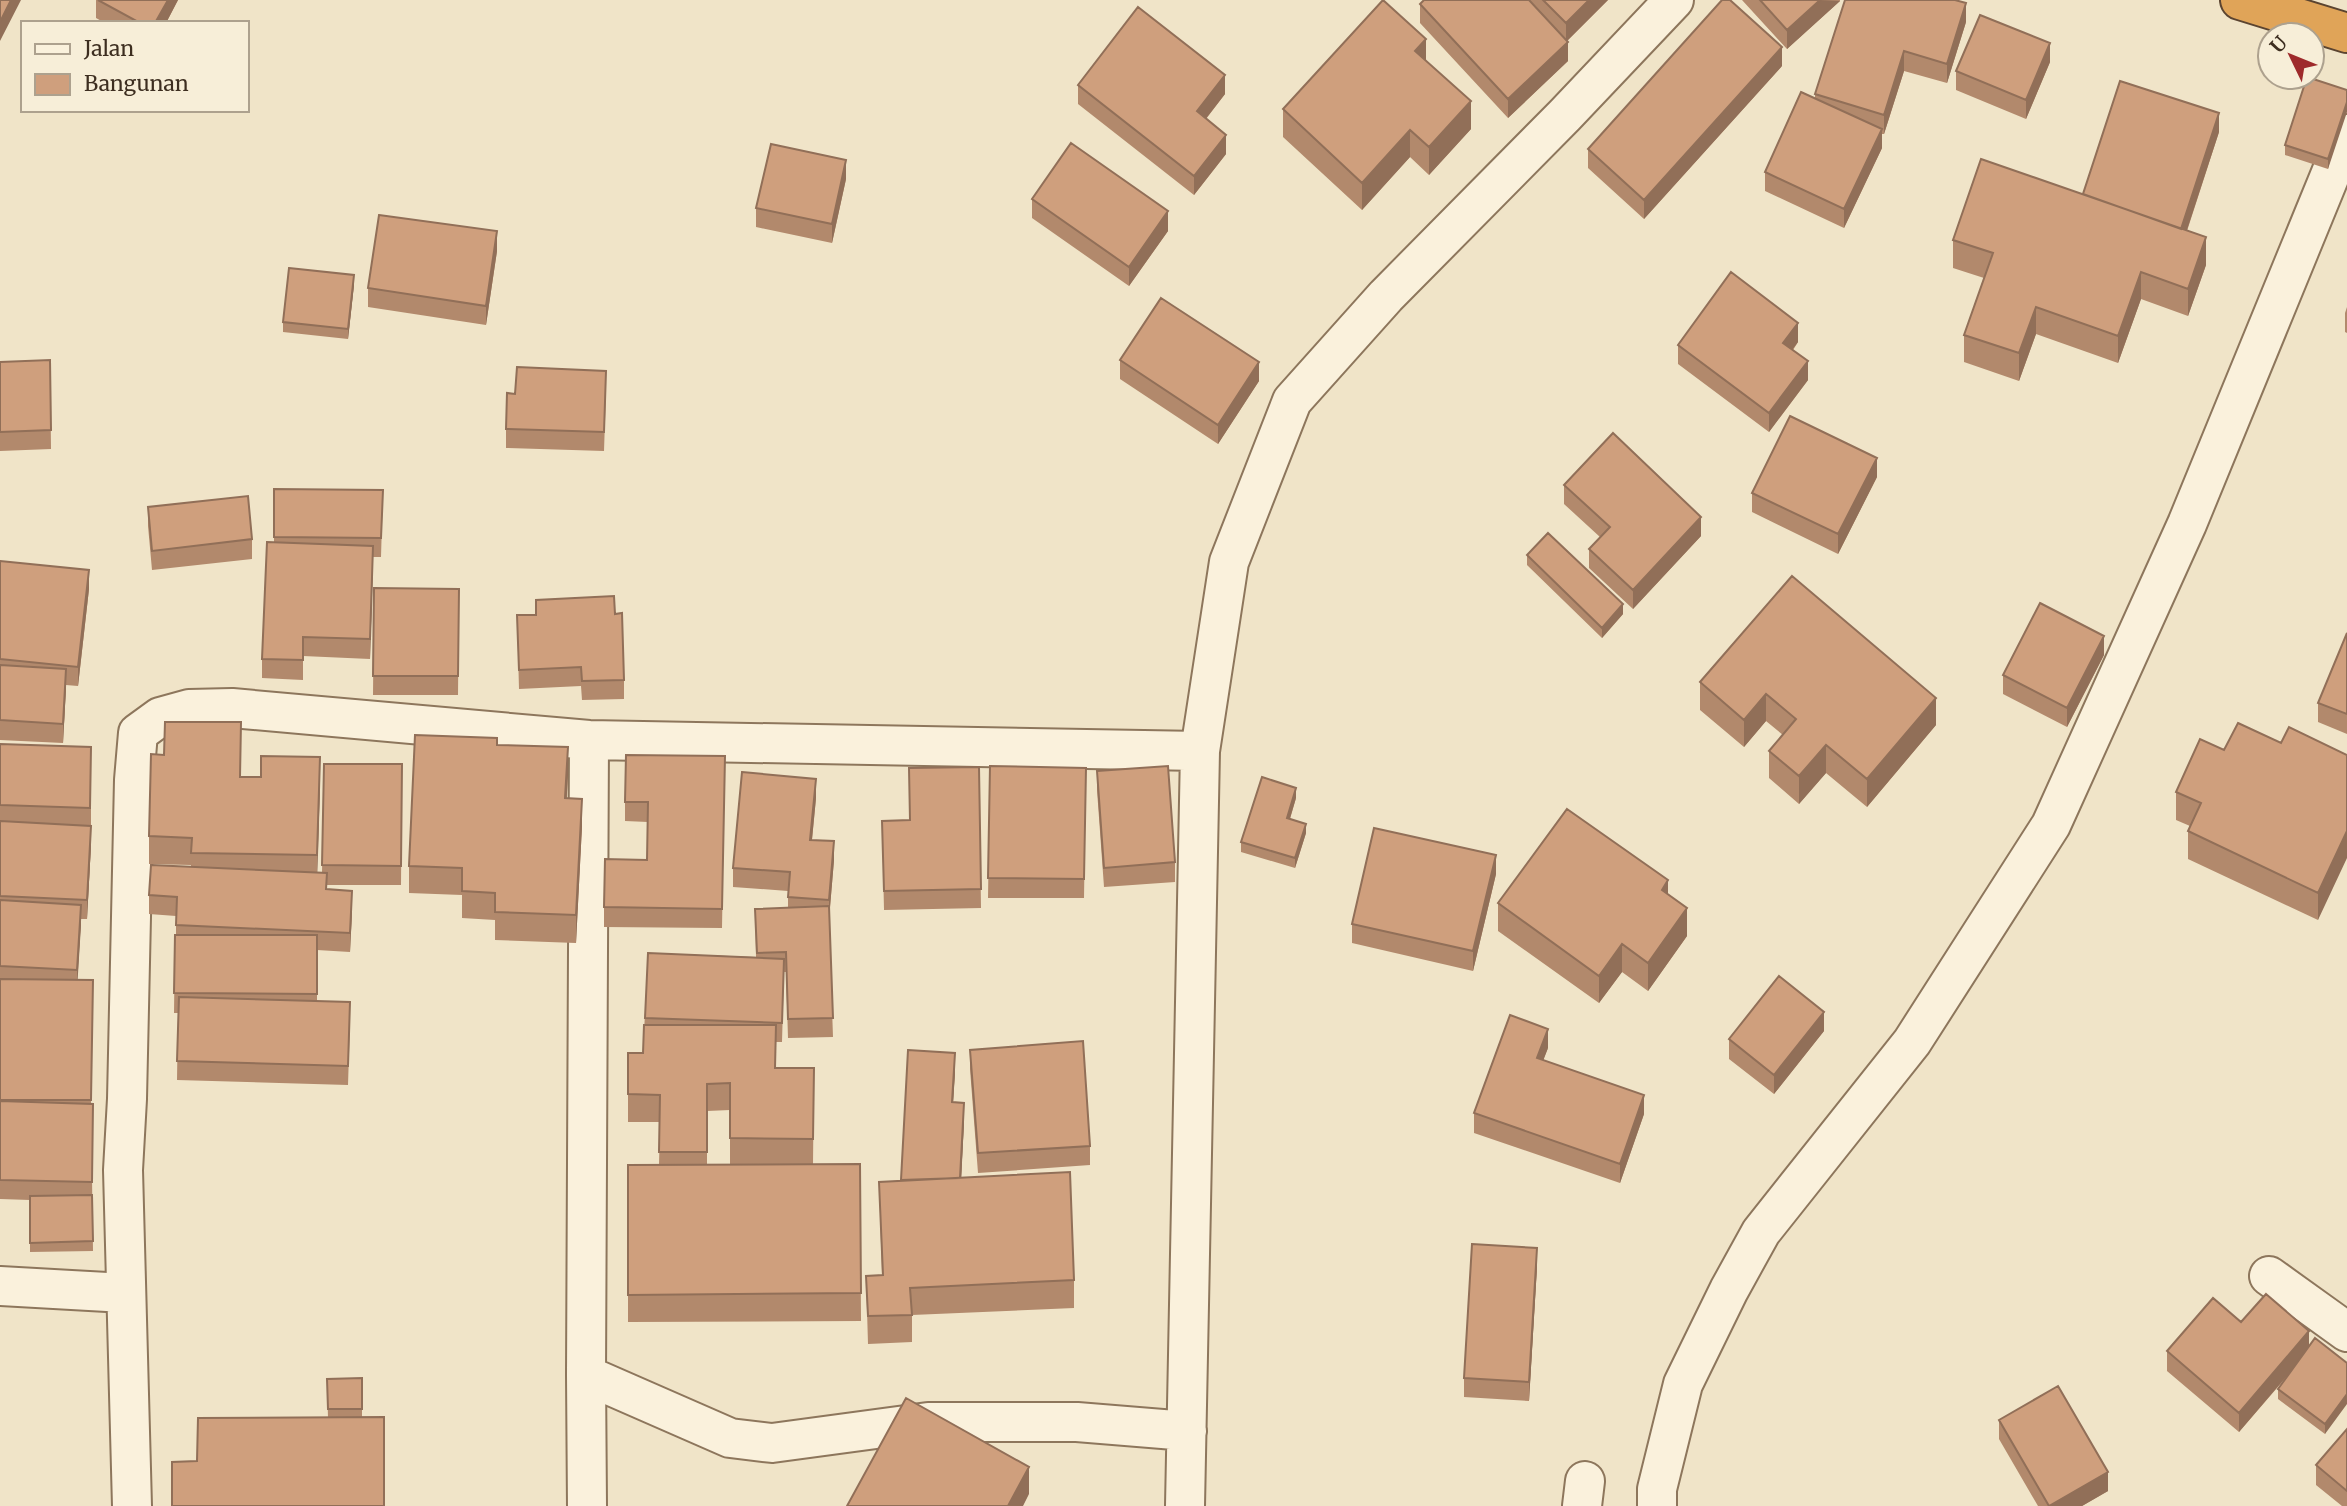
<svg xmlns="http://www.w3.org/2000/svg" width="2347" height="1506" font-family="Merriweather,serif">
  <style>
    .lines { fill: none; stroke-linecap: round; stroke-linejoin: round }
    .minor-casing { stroke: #8d765c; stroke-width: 42 }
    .highway-casing { stroke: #5b4430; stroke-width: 42 }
    .minor { stroke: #faf1dc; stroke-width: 38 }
    .highway { stroke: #e0a458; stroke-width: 38 }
    .wall { fill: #b2896c; fill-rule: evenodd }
    .shaded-wall { fill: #916f58 }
    .building { fill: #cf9f7d; stroke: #916f58; stroke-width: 2 }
  </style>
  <rect width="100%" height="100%" fill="#f0e4c8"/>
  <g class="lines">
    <g class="minor-casing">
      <path id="minor" d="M589 740 586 1375 730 1438 772 1443 928 1422H1077L1187 1431
        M2269 1276 2347 1332
        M0 1286 125 1293
        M586 1375 587 1506
        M132 1506 123 1170 127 1099 134 780 138 733 160 717 189 709 232 708 589 740 1200 751
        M1185 1506 1200 751 1229 562 1292 401 1386 296 1565 115 1674 0
        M1582 1506 1585 1481
        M1657 1506V1489L1683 1384 1729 1290 1761 1232 1912 1042 2051 825 2187 524 2347 134"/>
    </g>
    <g class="highway-casing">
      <path id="highway" d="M2240 0 2347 33"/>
    </g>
    <use href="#minor" class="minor"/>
    <use href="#highway" class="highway"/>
  </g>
  <path class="wall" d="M96 0H178L166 23H105L96 18Z
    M1424 0H1608L1567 41 1568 61 1508 118 1420 23V4Z
    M1742 0H1840V1L1787 49Z
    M1966 22 1947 83 1904 71 1884 134H1882V148L1844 228 1765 191V172L1815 98V94Z
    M1426 61 1471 129 1429 175 1410 157 1362 210 1283 137V109Z
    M2050 62 2026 119 1956 90V71Z
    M1782 66 1644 219 1588 168V149Z
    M1078 85 1225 94 1206 119 1226 154 1194 195 1078 104Z
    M2347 90 2328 169 2285 155V145Z
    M2219 132 2187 231 2206 265 2188 316 2141 299 2118 363 2036 334 2019 381 1964 362V335L1984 278 1953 268V240L2083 194Z
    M846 179 832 243 756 227V208Z
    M1032 199 1168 231 1129 286 1032 218Z
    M497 251 486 325 368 307V288Z
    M354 285 348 339 283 332V322Z
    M2347 307V333L2345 332V313Z
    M1798 342 1793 350 1808 380 1769 432 1678 364V345Z
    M50 360 51 449 0 451V362Z
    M1120 360 1259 381 1218 444 1120 379Z
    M606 391 604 451 506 448V429L515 394Z
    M1877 477 1838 554 1752 512V493Z
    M1564 485 1701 536 1633 609 1589 568V549L1600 537 1564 504Z
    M274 489 383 490 381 557H373L370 659 303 656V680L262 678V659L274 542Z
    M148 507 252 539V559L152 570 148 526Z
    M1527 555 1623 614 1602 638 1527 565Z
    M0 561 89 589 78 686 66 685 63 743 0 740Z
    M1792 576 1936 725 1867 807 1826 773 1799 804 1769 778V751L1783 735 1766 721 1744 747 1700 710V682Z
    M374 588 459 589 458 695H373Z
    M615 614 624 680V699L582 700 581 686 519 689 517 615Z
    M2347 633V734L2318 722V703Z
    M2104 655 2067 727 2003 694V675Z
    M2281 743 2347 755 2318 920 2188 859V831L2190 826 2176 820V792L2224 750Z
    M0 744 91 747V845L87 919H81L77 980H93L91 1104 93 1251 30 1252V1200L0 1199Z
    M497 745 568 775 567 798 582 826 576 943 495 940V920L462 918V895L409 893V866Z
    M725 756 722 928 604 927V907L647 860 648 822 625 821V802Z
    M324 764H402L401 885H327V889L352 910 350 952 317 950V1001L350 1021 348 1085 177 1080 178 1013H174L175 935H176V916L149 914V895L191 867V865L149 864V836L241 777 320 784 317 872 322 873Z
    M990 766 1086 768 1084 898H988Z
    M979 767 981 908 884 910 882 821 910 820Z
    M1097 771 1175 862V882L1104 887 1097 790Z
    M816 798 812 840 834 860 829 919 833 1037 788 1038 786 972H784L782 1042H776V1068H814L813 1164H860L861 1321 628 1322V1165H659L660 1122H628V1053H643L648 953 756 957 755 909 788 908V891L733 887V868ZM730 1110V1165H707V1111Z
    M1296 798 1290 819 1306 833 1295 868 1241 852V842Z
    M1496 874 1473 971 1352 943V924Z
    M1498 903 1687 936 1648 991 1622 972 1599 1003 1498 931Z
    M1824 1031 1774 1094 1729 1059V1039Z
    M1548 1048 1543 1060 1644 1114 1620 1183 1474 1133V1113Z
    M970 1050 1090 1146V1165L978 1173 970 1069Z
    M955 1072 953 1102 964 1122 961 1178 1074 1280V1308L912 1315V1342L868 1344 866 1276 882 1275 879 1182 901 1181Z
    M1537 1267 1529 1401 1464 1397V1378Z
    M2241 1322 2309 1346 2347 1363 2325 1434 2278 1399V1389L2290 1373 2239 1432 2167 1371V1351Z
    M362 1378V1417L197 1461 328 1418 327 1379Z
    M1999 1420 2108 1491 2082 1506H2038L1999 1439Z
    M2347 1429V1506H2342L2316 1485V1465Z"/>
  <path class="shaded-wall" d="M11 0H21L0 41V22Z
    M168 0H178L166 23H155Z
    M1589 0H1608L1566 42V23Z
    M1820 0 1840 1 1787 49V30Z
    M1966 3V22L1947 83V64Z
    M1426 39V66L1415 51Z
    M1568 42V61L1508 118V99Z
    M2050 43V62L2026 119V100Z
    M1782 47V66L1644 219V200Z
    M1904 51V71L1884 134V115Z
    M1225 75V94L1197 130V111Z
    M1471 101V129L1429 175V147Z
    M2347 102V112L2328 169V159Z
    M2219 113V132L2181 248V229Z
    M1882 129V148L1844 228V209Z
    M1410 130V157L1362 210V183Z
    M1226 135V154L1194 195V176Z
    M846 160V179L832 243V224Z
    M1168 211V231L1129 286V267Z
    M497 231V251L486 325V306Z
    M2206 237V265L2188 316V289Z
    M2141 272V299L2118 363V336Z
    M354 275V285L348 339V329Z
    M2036 307V334L2019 381V353Z
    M1798 323V342L1783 362V343Z
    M1808 361V380L1769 432V413Z
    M1259 362V381L1218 444V425Z
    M1877 458V477L1838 554V534Z
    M1701 517V536L1633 609V590Z
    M373 546V566L370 659V639Z
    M89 570V589L78 686V667Z
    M1623 604V614L1602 638V628Z
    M2104 636V655L2067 727V708Z
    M66 669V688L63 743V724Z
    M1766 694V721L1744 747V720Z
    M1936 698V725L1867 807V779Z
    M1826 745V773L1799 804V776Z
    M568 747V775L565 825V798Z
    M320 757V784L317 883V855Z
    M816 779V798L810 859V840Z
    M1296 788V798L1287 828V818Z
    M582 799V826L576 943V915Z
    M1306 824V833L1295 868V858Z
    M91 826V845L87 919V900Z
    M2347 831V858L2318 920V893Z
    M834 841V860L829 919V900Z
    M1496 855V874L1473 971V951Z
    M1668 880V908L1662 890Z
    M352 891V910L350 952V933Z
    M81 905V925L77 990V970Z
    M1687 908V936L1648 991V963Z
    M1622 944V972L1599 1003V976Z
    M1824 1012V1031L1774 1094V1075Z
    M1548 1029V1048L1537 1077V1058Z
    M955 1053V1072L952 1121V1102Z
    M1644 1095V1114L1620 1183V1164Z
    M964 1103V1122L960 1203V1184Z
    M1537 1248V1267L1529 1401V1382Z
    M2309 1331V1350L2239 1432V1413Z
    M2347 1394V1404L2325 1434V1424Z
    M1029 1467V1494L1023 1506H1008Z
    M2108 1472V1491L2082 1506H2050Z"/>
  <path class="building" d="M0 0H11L0 22Z
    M98 0H168L155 23H140Z
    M1383 0 1426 39 1415 51 1471 101 1429 147 1410 130 1362 183 1283 109Z
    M1424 0H1529L1568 42 1508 99 1420 4Z
    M1543 0H1589L1566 23Z
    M1722 0H1730L1782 47 1644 200 1588 149Z
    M1760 0H1820L1787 30Z
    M1845 0H1955L1966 3 1947 64 1904 51 1884 115 1815 94Z
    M1138 7 1225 75 1197 111 1226 135 1194 176 1078 85Z
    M1980 15 2050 43 2026 100 1956 71Z
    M2307 77 2347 90V102L2328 159 2285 145Z
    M2120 81 2219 113 2181 229 2083 194Z
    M1801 92 1882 129 1844 209 1765 172Z
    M1071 143 1168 211 1129 267 1032 199Z
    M771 144 846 160 832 224 756 208Z
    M1981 159 2206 237 2188 289 2141 272 2118 336 2036 307 2019 353 1964 335 1993 253 1953 240Z
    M379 215 497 231 486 306 368 288Z
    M289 268 354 275 348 329 283 322Z
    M1731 272 1798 323 1783 343 1808 361 1769 413 1678 345Z
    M1161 298 1259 362 1218 425 1120 360Z
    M50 360 51 430 0 432V362Z
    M517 367 606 371 604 432 506 429 507 393 515 394Z
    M1790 416 1877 458 1838 534 1752 493Z
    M1613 433 1701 517 1633 590 1589 549 1610 527 1564 485Z
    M274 489 383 490 381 538 274 537Z
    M248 496 252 539 152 551 148 507Z
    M1548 533 1623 604 1602 628 1527 555Z
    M267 542 373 546 370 639 303 637V660L262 659Z
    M0 561 89 570 78 667 0 659Z
    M1792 576 1936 698 1867 779 1826 745 1799 776 1769 751 1796 719 1766 694 1744 720 1700 682Z
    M374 588 459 589 458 676H373Z
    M614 596 615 614 622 613 624 680 582 681 581 667 519 670 517 615H536V600Z
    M2040 603 2104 636 2067 708 2003 675Z
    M2347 633V714L2318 703Z
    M0 665 66 669 63 724 0 720Z
    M165 722H241L240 777H261V756L320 757 317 855 191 853 192 838 149 836 151 754 164 755Z
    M2238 723 2281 743 2289 727 2347 755V831L2318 893 2188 831 2201 803 2176 792 2200 739 2224 750Z
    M415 735 497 738V745L568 747 565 798 582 799 576 915 495 912V893L462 891V868L409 866Z
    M0 744 91 747 90 808 0 805Z
    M626 755 725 756 722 909 604 907 605 859 647 860 648 802H625Z
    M324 764H402L401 866 322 865Z
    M990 766 1086 768 1084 879 988 878Z
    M1168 766 1175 862 1104 868 1097 771Z
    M979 767 981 889 884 891 882 821 910 820 909 768Z
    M742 772 816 779 810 840 834 841 829 900 788 897 790 872 733 868Z
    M1262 777 1296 788 1287 818 1306 824 1295 858 1241 842Z
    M1567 809 1668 880 1662 890 1687 908 1648 963 1622 944 1599 976 1498 903Z
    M0 821 91 826 87 900 0 896Z
    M1374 828 1496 855 1473 951 1352 924Z
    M151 865 327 873 326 889 352 891 350 933 176 925 177 897 149 895Z
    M0 900 81 905 77 970 0 966Z
    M829 906 833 1018 788 1019 786 952 757 953 755 909Z
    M175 935H317V994L174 993Z
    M648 953 784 959 782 1023 645 1018Z
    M1779 976 1824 1012 1774 1075 1729 1039Z
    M0 979 93 980 91 1100H0Z
    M179 997 350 1002 348 1066 177 1061Z
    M1510 1015 1548 1029 1537 1058 1644 1095 1620 1164 1474 1113Z
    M644 1025H776L775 1068H814L813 1139 730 1138V1083L707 1084V1152H659L660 1095 628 1094V1053H643Z
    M1083 1041 1090 1146 978 1153 970 1050Z
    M908 1050 955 1053 952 1102 964 1103 960 1178 901 1180Z
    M0 1101 93 1104 92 1182 0 1180Z
    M860 1164 861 1293 628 1295V1165Z
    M1070 1172 1074 1280 910 1288 912 1315 868 1316 866 1276 883 1275 879 1182Z
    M92 1195 93 1241 30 1243V1196Z
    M1472 1244 1537 1248 1529 1382 1464 1378Z
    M2266 1294 2309 1331 2239 1413 2167 1351 2213 1298 2241 1322Z
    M2315 1338 2347 1363V1394L2325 1424 2278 1389Z
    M362 1378V1409H328L327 1379Z
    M2058 1386 2108 1472 2049 1506 1999 1420Z
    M906 1398 1029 1467 1008 1506H847Z
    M384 1417V1506H172V1462L197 1461 198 1418Z
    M2347 1429V1491L2316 1465Z"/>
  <rect x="21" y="21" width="228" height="91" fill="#f7eed8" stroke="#ada18e" stroke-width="2"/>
  <rect x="35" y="44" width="35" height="10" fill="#faf1dc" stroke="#ada18e" stroke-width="2"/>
  <text x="84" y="56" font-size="21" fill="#3d2e20">Jalan</text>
  <rect x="35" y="74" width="35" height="21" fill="#cf9f7d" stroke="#ada18e" stroke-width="2"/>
  <text x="84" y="91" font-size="21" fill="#3d2e20">Bangunan</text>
  <g transform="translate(2291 56) rotate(313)"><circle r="33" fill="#f7eed8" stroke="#ada18e" stroke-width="2"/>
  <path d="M0-5L12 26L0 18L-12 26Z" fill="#9e2a2b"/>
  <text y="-10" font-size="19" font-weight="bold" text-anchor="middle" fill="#3d2e20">U</text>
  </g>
</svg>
